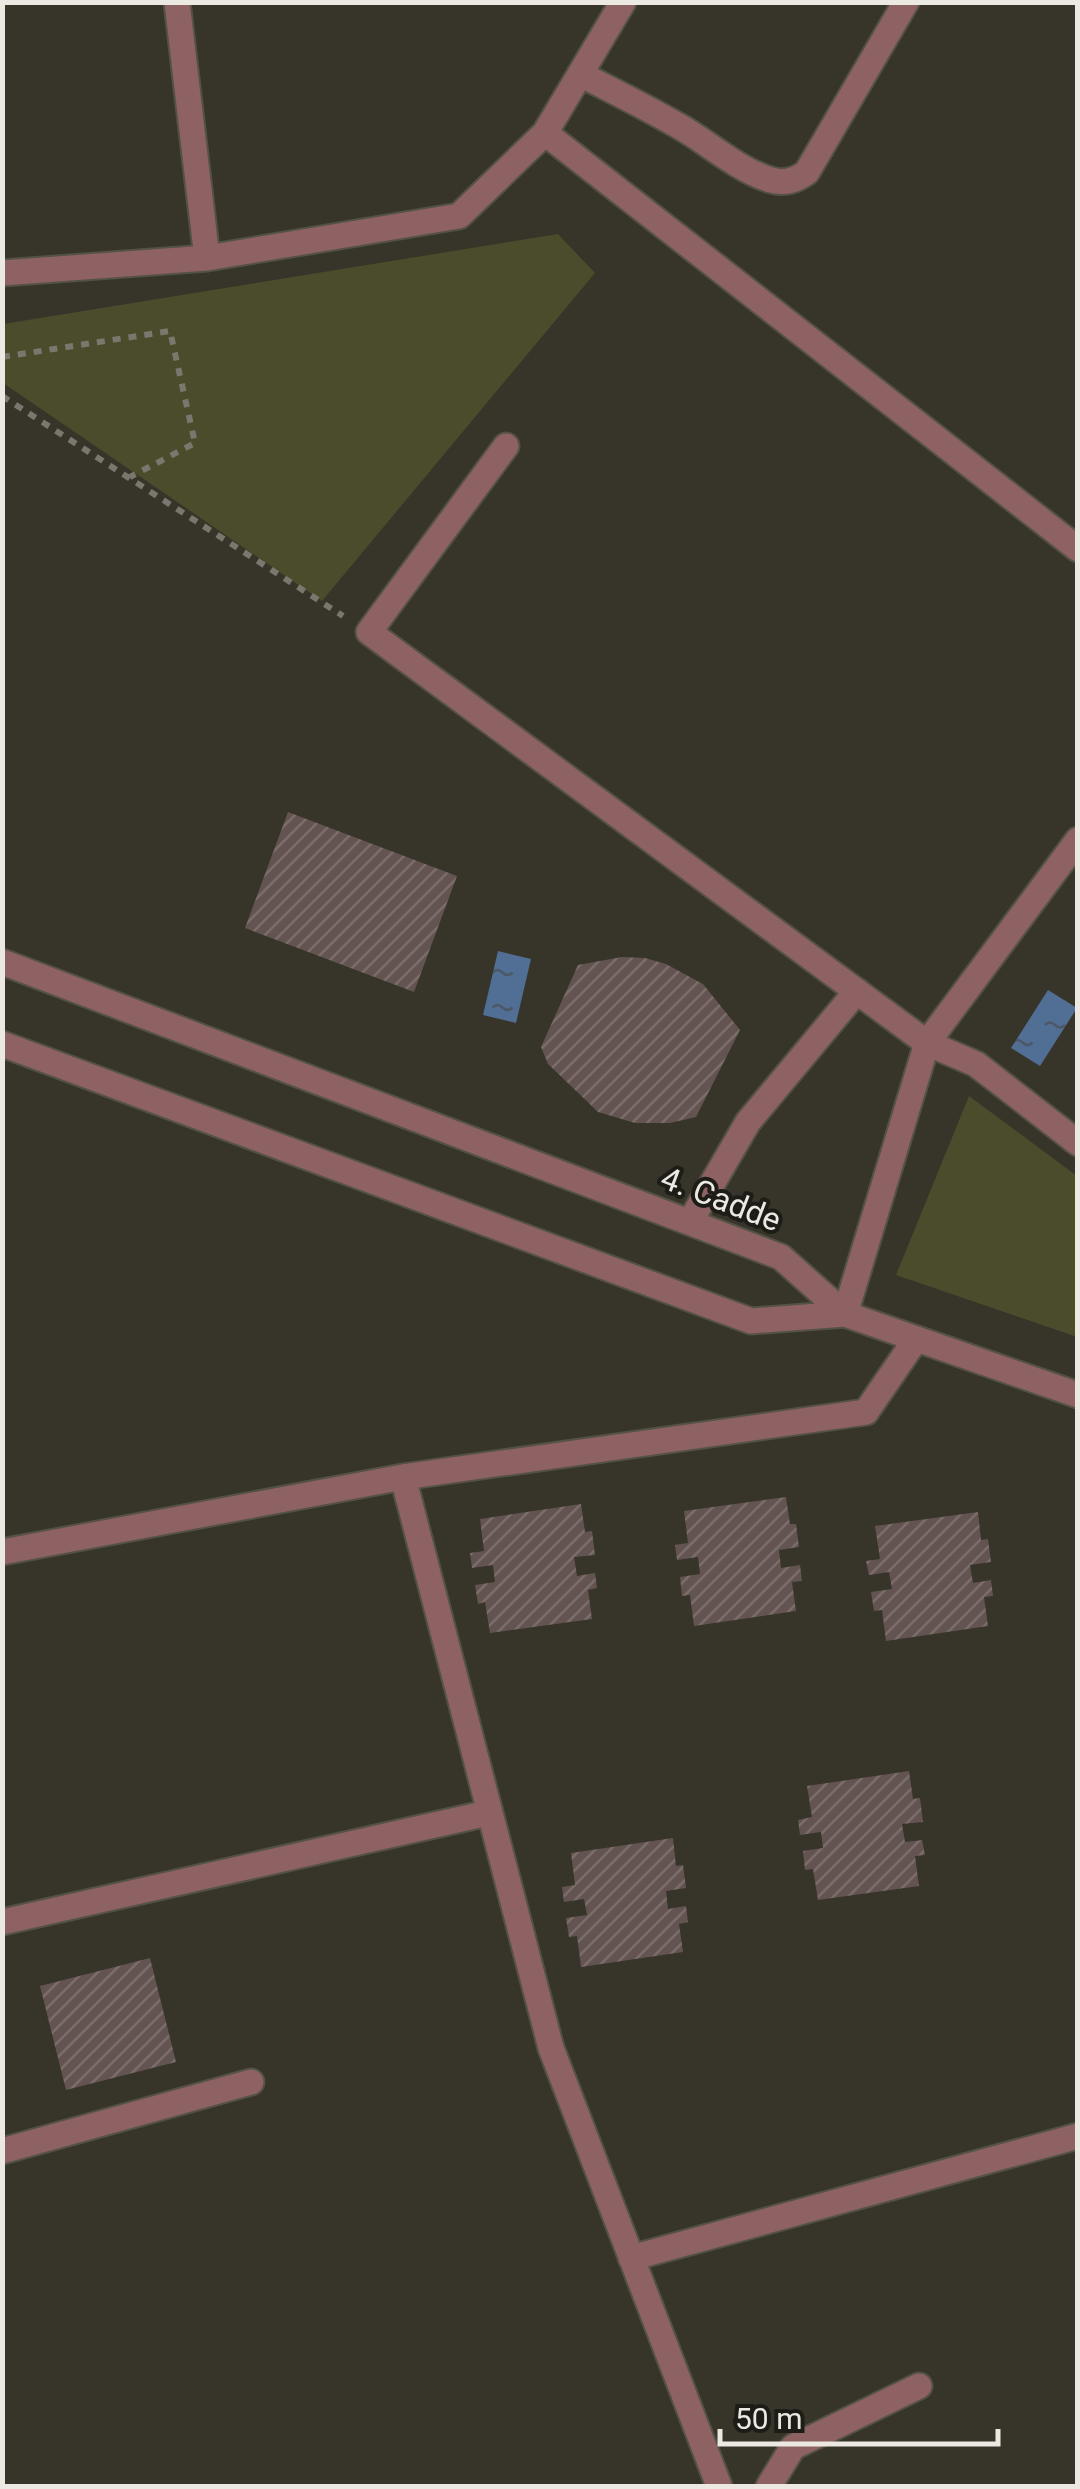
<svg xmlns="http://www.w3.org/2000/svg" width="1080" height="2489" font-family="Roboto,sans-serif">
  <style>
    .green { fill: #4a4c2c }
    .water { fill: url(#water-ripples) }
    .building { fill: url(#building-hatch) }
    .lines { fill: none; stroke-linecap: round; stroke-linejoin: round }
    .minor-casing { stroke: #545147; stroke-width: 29 }
    .path { stroke: #7a776e; stroke-width: 6; stroke-dasharray: 8 8; stroke-linecap: butt }
    .minor { stroke: #8e6263; stroke-width: 25 }
    .labels { text-anchor: middle; dominant-baseline: central; stroke-width: 8; stroke-linejoin: round; paint-order: stroke }
    .street-label { font-size: 32px; fill: #ebe9e2; stroke: #1d1c17 }
  </style>
  <defs>
    <pattern id="water-ripples" width="26" height="14" patternUnits="userSpaceOnUse" patternTransform="scale(2.5)"><rect width="26" height="14" fill="#516e94"/><path d="M2 4q2-2 4 0t4 0M15 11q2-2 4 0t4 0" fill="none" stroke="#4b5868"/></pattern>
    <pattern id="building-hatch" width="6" height="6" patternUnits="userSpaceOnUse" patternTransform="scale(2.5)"><rect width="6" height="6" fill="#635451"/><path d="M-1 1l2-2M0 6l6-6M5 7l2-2" fill="none" stroke="#7a6d6a"/></pattern>
  </defs>
  <rect width="100%" height="100%" fill="#373429"/>
  <path class="green" d="M558 234 595 273 322 601 3 383V324Z
    M969 1096 1077 1176V1337L896 1275Z"/>
  <path class="water" d="M498 951 531 959 516 1023 483 1015Z
    M1048 990 1077 1008 1040 1066 1011 1048Z"/>
  <path class="building" d="M288 812 457 876 414 992 245 928Z
    M622 957 645 958 666 964 703 984 740 1030 696 1117 670 1123H635L598 1112 548 1064 541 1047 578 965Z
    M786 1497 790 1524H796L799 1547 779 1550 781 1568 800 1565 802 1581 792 1582 796 1611 694 1626 690 1595 682 1596 680 1577 700 1574 698 1557 677 1560 675 1545 688 1543 684 1511Z
    M581 1504 585 1532 592 1531 595 1555 574 1557 577 1576 595 1573 597 1588 588 1590 592 1619 490 1633 485 1602 478 1604 475 1585 495 1582 493 1565 472 1568 470 1553 484 1551 480 1519Z
    M978 1512 981 1540 988 1539 991 1562 970 1565 973 1583 991 1580 993 1596 984 1597 988 1626 886 1641 882 1610 874 1611 871 1592 892 1589 889 1572 869 1575 866 1561 880 1559 875 1526Z
    M909 1771 913 1799 920 1798 923 1822 902 1824 905 1842 922 1840 925 1855 915 1856 919 1886 818 1900 813 1869 805 1870 803 1851 823 1848 821 1832 800 1835 798 1820 812 1817 807 1786Z
    M673 1838 676 1866 683 1865 686 1888 666 1891 668 1909 686 1906 688 1922 679 1924 683 1952 581 1967 577 1936 569 1937 566 1918 587 1915 584 1899 564 1902 562 1887 575 1885 571 1853Z
    M150 1958 176 2062 66 2090 40 1986Z"/>
  <g class="lines">
    <g class="minor-casing">
      <path id="minor" d="M177 2 207 258
        M580 74C615 92 650 109 684 129 712 146 739 170 771 180 784 184 797 180 807 172L906 2
        M545 133 1078 549
        M2 273 207 258 459 216 545 133 623 2
        M506 446 369 632 927 1043 976 1064 1078 1143
        M2 962 781 1257 845 1314 1078 1395
        M2 1044 751 1321 845 1314
        M690 1222 748 1122 857 991
        M845 1314 927 1043 1078 840
        M403 1477 551 2048 719 2486
        M2 1552 403 1477 866 1412 916 1339
        M2 1922 488 1813
        M2 2151 251 2082
        M631 2258 1078 2136
        M769 2486 793 2447 919 2386"/>
    </g>
    <path class="path" d="M2 357 170 331 195 443 130 477
      M2 396 343 616"/>
    <use href="#minor" class="minor"/>
  </g>
  <g class="labels">
    <g class="street-label">
      <text transform="translate(721 1199) rotate(21)">4. Cadde</text>
    </g>
  </g>
  <rect width="1080" height="2489" fill="none" stroke="#ebe9e2" stroke-width="10"/>
  <path d="M720 2429v15h278v-15" fill="none" stroke="#ebe9e2" stroke-width="5"/>
  <text x="735" y="2429" font-size="30" fill="#ebe9e2" stroke="#1d1c17" stroke-width="8" paint-order="stroke">50 m</text>
</svg>
